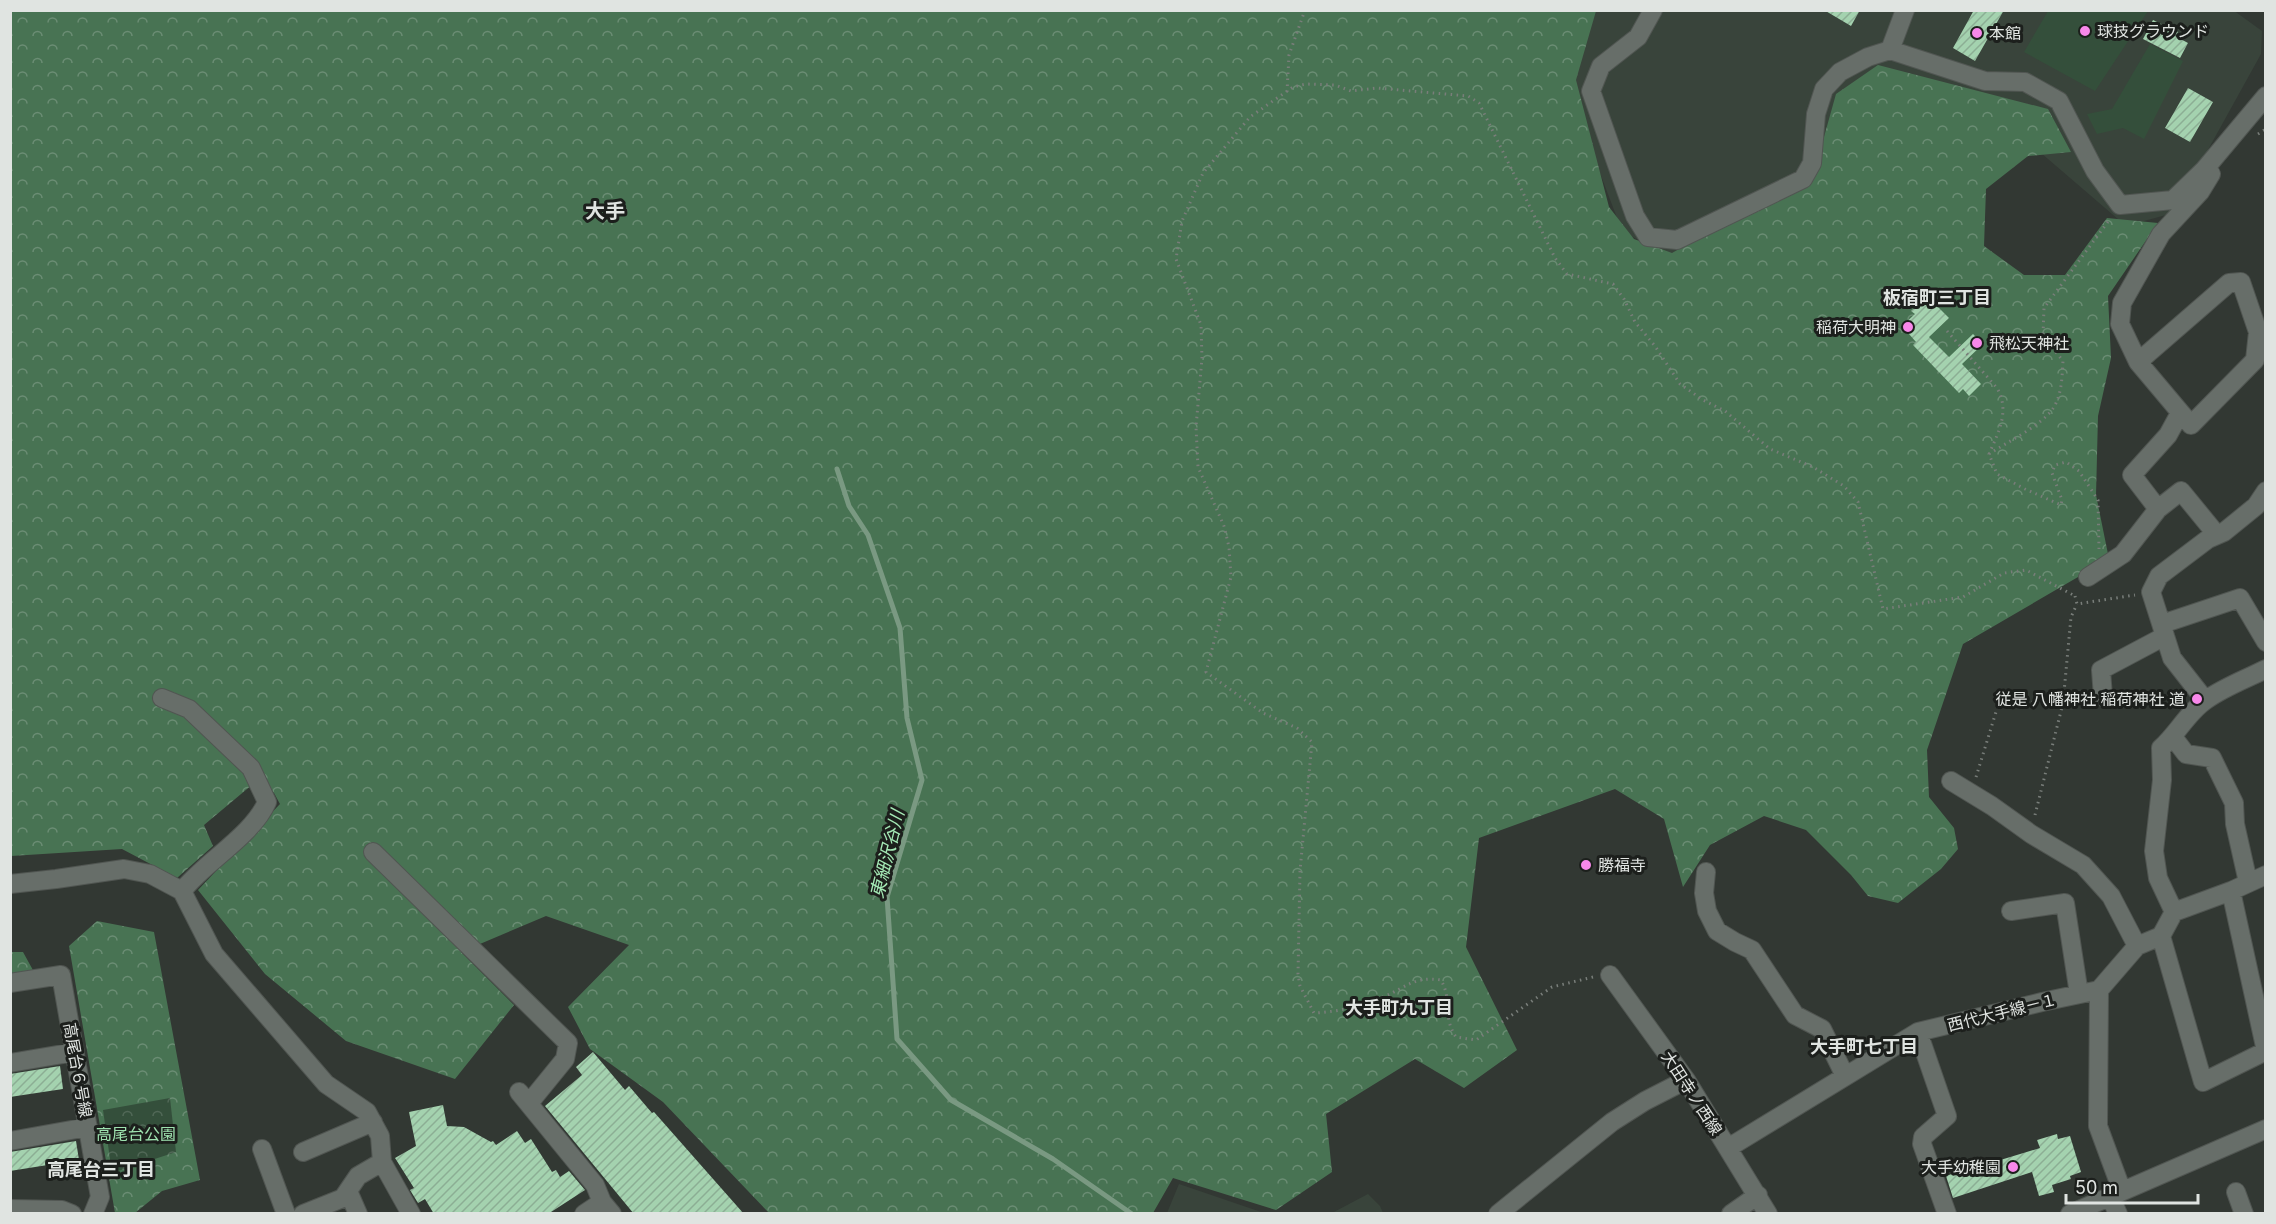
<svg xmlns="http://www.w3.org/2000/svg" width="2276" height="1224" font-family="Inter,'Noto Sans JP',sans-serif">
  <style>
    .built { fill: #39443b }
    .forest { fill: url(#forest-crowns) }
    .park { fill: url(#park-crowns) }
    .garden { fill: #344f3b }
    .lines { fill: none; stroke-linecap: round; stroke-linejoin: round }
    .stream { stroke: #7a9982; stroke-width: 5 }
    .building { fill: url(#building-hatch) }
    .minor-casing { stroke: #515652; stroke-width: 20 }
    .path { stroke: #797e7a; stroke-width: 3; stroke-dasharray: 1.5 4.5; stroke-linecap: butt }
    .minor { stroke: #676e69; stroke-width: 18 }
    .poi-dot { fill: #f888ea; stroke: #1c1f1c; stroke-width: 2 }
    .labels { text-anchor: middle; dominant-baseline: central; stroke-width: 6; stroke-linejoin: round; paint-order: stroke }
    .poi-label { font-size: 16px; fill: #e0e4e1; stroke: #1c1f1c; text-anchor: start }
    .street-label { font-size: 16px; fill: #e0e4e1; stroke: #1c1f1c }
    .park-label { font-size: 16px; fill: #9ee2af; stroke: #1c1f1c }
    .neighbourhood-label { font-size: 18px; font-weight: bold; fill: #e0e4e1; stroke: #1c1f1c }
    .water-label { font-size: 18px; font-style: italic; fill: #a5eab6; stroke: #1c1f1c }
    .quarter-label { font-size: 20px; font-weight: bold; fill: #e0e4e1; stroke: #1c1f1c }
  </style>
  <defs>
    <pattern id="forest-crowns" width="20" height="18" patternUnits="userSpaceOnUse" patternTransform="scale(1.5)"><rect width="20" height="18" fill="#487353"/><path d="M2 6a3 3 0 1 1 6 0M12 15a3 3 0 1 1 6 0" fill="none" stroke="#6b8d74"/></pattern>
    <pattern id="park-crowns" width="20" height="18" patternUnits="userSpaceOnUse" patternTransform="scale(1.5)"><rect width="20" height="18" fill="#344f3b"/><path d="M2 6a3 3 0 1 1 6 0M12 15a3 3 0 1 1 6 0" fill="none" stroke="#516857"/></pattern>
    <pattern id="building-hatch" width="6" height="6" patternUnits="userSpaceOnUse" patternTransform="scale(1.5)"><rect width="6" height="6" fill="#a4d2af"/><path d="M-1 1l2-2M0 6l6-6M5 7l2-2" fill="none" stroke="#8cae94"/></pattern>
  </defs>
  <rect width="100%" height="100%" fill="#323833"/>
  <path class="built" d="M2233 10 2262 31 2261 54 2173 213 2126 226 1977 98 1824 189 1667 256 1622 231 1551 44 1499 11Z
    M1179 1184 1264 1213H1167Z
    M1368 1194 1380 1206 1383 1213H1332Z"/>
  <path class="forest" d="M11 11H1596L1576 80 1609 207 1634 239 1672 253 1737 216 1812 180 1836 94 1878 65 2048 109 2071 152 2028 156 1986 189 1984 246 2024 275H2065L2107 218 2158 223 2108 296 2111 358 2098 416 2096 495 2109 559 1963 644 1927 750 1929 797 1954 828 1958 849 1941 869 1898 903 1868 896 1851 875 1806 830 1764 816 1710 845 1683 887 1664 819 1615 789 1479 838 1466 947 1517 1050 1464 1088 1415 1059 1326 1114 1332 1172 1276 1210 1173 1178 1153 1213H769L663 1102 590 1049 568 1007 629 945 546 916 461 952 514 1005 455 1079 346 1041 265 974 198 890 280 804 274 793 259 779 204 825 213 846 177 878 122 849 11 856Z
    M97 921 154 932 200 1180 162 1191 135 1213H115L69 946Z
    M10 952H23L34 972 11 974Z"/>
  <path class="park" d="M170 1098 176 1152 112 1173 103 1110Z"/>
  <path class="garden" d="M2048 11V10L2148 11 2095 91 2024 52Z
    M2150 44 2183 61 2144 139 2123 128 2097 134 2087 114 2112 109Z"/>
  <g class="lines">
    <path class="stream" d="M837 469 849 506 868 535 900 628 907 718 922 780 887 897 897 1039 951 1100 1053 1159 1132 1214"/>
  </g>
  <path class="building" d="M1824 10H1860L1851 26Z
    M1974 10H2004L1975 61 1953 48Z
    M2153 20 2178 32 2175 36 2188 43 2180 58 2143 39Z
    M2188 88 2213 102 2190 142 2165 128Z
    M1927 296 1949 318 1929 337 1949 357 1973 334 1983 344 1962 364 1981 384 1969 396 1963 389 1959 393 1913 345 1916 342 1902 326 1915 314 1911 311Z
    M593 1052 625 1090 629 1086 652 1113 654 1112 744 1214H634L545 1106 582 1075 576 1067Z
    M60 1066 63 1089 10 1097V1074Z
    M443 1105 447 1126 464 1127 491 1142 493 1141 496 1145 517 1131 525 1143 531 1139 552 1172 556 1170 560 1177 569 1171 585 1190 548 1214H434L425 1199 418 1203 410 1190 414 1188 395 1158 416 1146 409 1112Z
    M2057 1134 2058 1139 2070 1136 2081 1172 2070 1176 2071 1179 2052 1185 2054 1192 2039 1196 2032 1172 1953 1198 1946 1176 1983 1163 1984 1165 2040 1148 2037 1140Z
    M76 1141 79 1160 10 1171V1152Z"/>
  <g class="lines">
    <g class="minor-casing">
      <path id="minor" d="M1653 10 1638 37 1601 66 1591 91 1635 216 1648 237 1677 240 1803 179 1812 163 1816 114 1824 89 1840 72 1868 57 1890 50 1985 81 2025 82 2059 101 2095 171 2120 205 2173 200 2204 170 2266 96
        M1890 50 1905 10
        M2138 362 2229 283 2241 282 2258 332 2255 360 2191 425 2138 362 2120 324 2122 303 2161 234 2200 192 2211 174 2206 171
        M2158 509 2132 475 2168 435 2180 413
        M2088 577 2123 554 2158 509 2181 491 2217 535
        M2162 624 2240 598 2266 642
        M2103 697 2101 670 2165 636
        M162 698 189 709 251 768 267 802C252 836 206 861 182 891
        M2205 700 2172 658 2151 592 2159 576 2208 539 2224 532 2256 506 2266 491
        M2173 737 2186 754 2212 758 2234 803 2235 824 2248 882
        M1951 781 1992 806 2031 834 2083 865 2111 896 2137 946
        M373 852 568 1043 565 1059 530 1102
        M1706 872 1704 893 1707 911 1717 931 1735 942 1752 950 1795 1015 1822 1029 1845 1076
        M10 884 56 879 124 869 150 874 182 891
        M182 891 214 954 326 1084 367 1112 380 1136 382 1162 411 1214
        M2231 891 2266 1051
        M2011 911 2065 903 2079 994
        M2174 912 2158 878 2154 851 2162 780 2161 748C2177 734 2188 712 2206 700 2224 687 2246 679 2266 669
        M2161 936 2203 1082 2266 1051
        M1610 975 1686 1080 1768 1214
        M10 983 61 975 100 1197 93 1214
        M2099 990 2098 1126 2122 1191
        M1918 1032 1947 1116 1923 1137 1922 1144 1947 1214
        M10 1063 75 1052
        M519 1092 595 1185 602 1202 612 1214
        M10 1141 88 1127
        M1728 1148 1918 1032 2042 1002 2099 990 2137 946 2161 936 2174 912 2231 891 2266 875
        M262 1149 286 1214
        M303 1152 373 1122
        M348 1191 358 1214
        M2236 1192 2244 1214
        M2110 1196 2118 1214
        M10 1209 62 1210 72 1214
        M303 1214 343 1198 358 1176 382 1162
        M584 1214 602 1202
        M1498 1214 1612 1122 1645 1101 1686 1080
        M1731 1214 1758 1195
        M2070 1214 2266 1129"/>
    </g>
    <path class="path" d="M1287 92 1289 55 1305 10
      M2258 134 2266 129
      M1947 331 1997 388C2010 411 1999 431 1989 454L1997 474 2025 489 2061 505 2062 500 2052 473 2055 465 2066 462 2079 471 2098 500 2099 549
      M1989 454C2007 442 2043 425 2054 407 2062 393 2062 377 2063 361L2043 336 2044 308 2110 219
      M2075 596 2077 604 2135 595
      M1976 777 2000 699 2026 704 2040 700 2063 703
      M2035 815 2063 703 2071 617 2077 604
      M1593 977 1552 987 1476 1040 1456 1037C1442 1017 1453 1001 1441 980 1414 976 1407 987 1383 997 1361 1006 1338 1012 1314 1013L1300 986 1298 974 1300 871 1312 742 1297 728 1263 713 1206 672 1231 577 1229 547 1224 526 1198 467 1196 427 1202 358 1201 325 1176 259 1182 221 1203 173 1250 117 1293 87 1306 84 1335 85 1351 91 1377 88 1468 96 1479 103 1555 258 1567 274 1613 284 1624 299 1635 322 1655 346 1680 384 1703 400 1725 411 1770 449 1813 467 1844 486 1858 502 1883 609 1963 597 2004 573 2026 570 2075 596"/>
    <use href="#minor" class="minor"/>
  </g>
  <g class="poi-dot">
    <circle cx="2085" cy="31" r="6"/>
    <circle cx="1977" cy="33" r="6"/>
    <circle cx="1908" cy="327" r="6"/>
    <circle cx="1977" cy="343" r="6"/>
    <circle cx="2197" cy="699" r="6"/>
    <circle cx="1586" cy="865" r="6"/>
    <circle cx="2013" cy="1167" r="6"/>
  </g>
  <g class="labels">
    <g class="poi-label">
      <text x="2097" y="31">球技グラウンド</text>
      <text x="1989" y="33">本館</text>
      <text x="1896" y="327" text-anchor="end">稲荷大明神</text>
      <text x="1989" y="343">飛松天神社</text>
      <text x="2185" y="699" text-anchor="end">従是 八幡神社 稲荷神社 道</text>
      <text x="1598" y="865">勝福寺</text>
      <text x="2001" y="1167" text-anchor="end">大手幼稚園</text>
    </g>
    <g class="street-label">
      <text transform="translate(2002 1012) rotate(-14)">西代大手線－１</text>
      <text transform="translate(78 1070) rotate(80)">高尾台６号線</text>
      <text transform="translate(1692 1093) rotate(57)">大田寺ノ西線</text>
    </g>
    <g class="park-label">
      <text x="136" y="1134">高尾台公園</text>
    </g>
    <g class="neighbourhood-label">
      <text x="1937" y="297">板宿町三丁目</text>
      <text x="1399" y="1007">大手町九丁目</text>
      <text x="1864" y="1046">大手町七丁目</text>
      <text x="101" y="1169">高尾台三丁目</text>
    </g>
    <g class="water-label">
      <text transform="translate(887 854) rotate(-76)">東細沢谷川</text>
    </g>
    <g class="quarter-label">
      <text x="605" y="211">大手</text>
    </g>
  </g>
  <rect width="2276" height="1224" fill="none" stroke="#e0e4e1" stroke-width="24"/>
  <path d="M2066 1194v9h132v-9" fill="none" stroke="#e0e4e1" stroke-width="3"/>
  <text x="2075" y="1194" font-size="18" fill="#e0e4e1" stroke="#1c1f1c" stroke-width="4.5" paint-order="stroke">50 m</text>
</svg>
